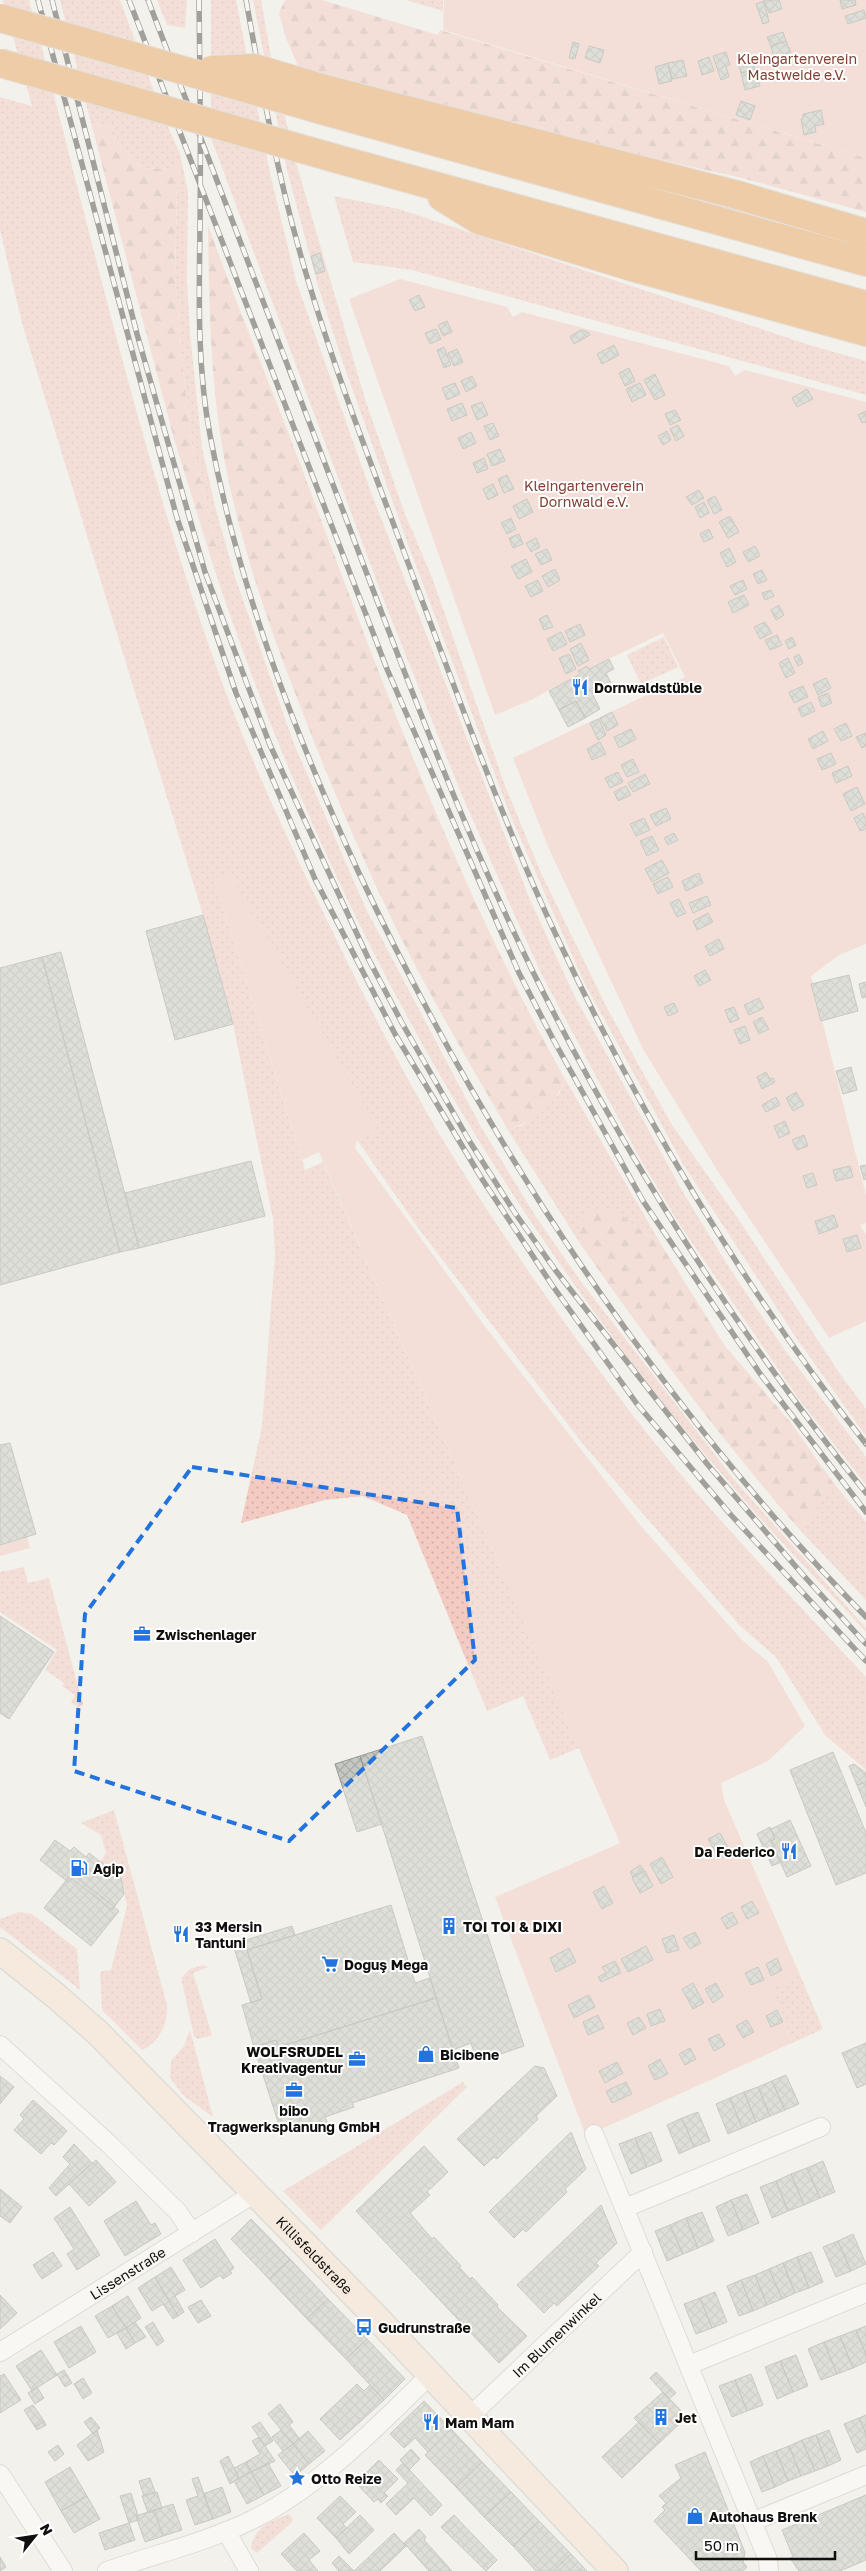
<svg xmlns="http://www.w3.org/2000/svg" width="866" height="2571" font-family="'Golos Text',sans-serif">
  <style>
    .grass { fill: url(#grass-dots) }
    .forest { fill: url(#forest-firs) }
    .garden { fill: #f4cbc2 }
    .building { fill: url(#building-cross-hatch); stroke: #969993 }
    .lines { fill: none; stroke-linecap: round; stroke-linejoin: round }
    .street-casing { stroke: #c5c4bd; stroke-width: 20 }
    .secondary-casing { stroke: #c5c4bd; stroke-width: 28 }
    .highway-casing { stroke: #cfcfcf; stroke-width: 30 }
    .street { stroke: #fff; stroke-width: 18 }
    .secondary { stroke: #f8e3cd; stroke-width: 25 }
    .highway { stroke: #e9a157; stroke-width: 28 }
    .rail-casing { stroke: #3f3e3b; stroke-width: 5.5 }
    .rail { stroke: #fff; stroke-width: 4; stroke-dasharray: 11; stroke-linecap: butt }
    .highway-bridge-casing { stroke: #cfcfcf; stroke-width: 30; stroke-linecap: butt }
    .highway-bridge { stroke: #e9a157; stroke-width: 28 }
    .marked { fill: none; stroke: #2373de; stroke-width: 4; stroke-dasharray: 10 6; stroke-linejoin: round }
    .labels { text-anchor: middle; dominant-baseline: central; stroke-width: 4; stroke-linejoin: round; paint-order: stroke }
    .park-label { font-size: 14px; fill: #814033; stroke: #fff }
    .poi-label { font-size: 14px; font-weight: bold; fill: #100f0d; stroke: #fff; text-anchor: start }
    .street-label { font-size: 14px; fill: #100f0d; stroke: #fff }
  </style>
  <defs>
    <pattern id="grass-dots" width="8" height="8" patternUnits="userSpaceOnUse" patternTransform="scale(1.25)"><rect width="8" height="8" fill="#f4cbc2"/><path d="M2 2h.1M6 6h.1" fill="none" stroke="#d0ada6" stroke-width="1.8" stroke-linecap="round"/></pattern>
    <pattern id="forest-firs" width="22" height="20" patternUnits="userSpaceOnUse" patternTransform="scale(1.25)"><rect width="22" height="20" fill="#f4cbc2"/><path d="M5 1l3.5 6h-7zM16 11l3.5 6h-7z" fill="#d0ada6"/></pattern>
    <pattern id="building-cross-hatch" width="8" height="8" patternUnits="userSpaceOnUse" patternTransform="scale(1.25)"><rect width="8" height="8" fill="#c6c9c3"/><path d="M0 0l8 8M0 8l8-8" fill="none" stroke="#a9aba6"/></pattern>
  </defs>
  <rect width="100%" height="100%" fill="#f3f1eb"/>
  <path class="grass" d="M3 0H29C88 221 138 446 215 663 245 747 282 828 321 908 364 997 408 1086 461 1169 512 1250 568 1329 625 1405 698 1501 784 1589 866 1677V1770L825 1735 776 1657 740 1626 582 1443 419 1229 357 1140 378 1131 214 878 305 1170 323 1162 579 1748 550 1760 523 1696 487 1711 407 1515 363 1496 325 1500 241 1523 262 1426 275 1255 273 1219 233 1024 203 915 22 323 0 230V97L32 106Z
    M60 0H120L162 113 180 154 188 192 187 282 190 333 202 448 216 510 235 577 294 744 365 907 481 1127 536 1217 582 1283 736 1482 866 1628V1632C822 1584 775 1537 733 1487 685 1431 638 1373 595 1313 428 1086 301 832 213 565L219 557 191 441 182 358 175 277 177 188 182 167 165 169 141 168 119 145 112 128 91 123Z
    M157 0H187L185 28 167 25Z
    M211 0H236L270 173 296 281 372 495 530 900 575 997 684 1194 732 1272 784 1349 866 1457V1485L798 1398 680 1225 638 1155 607 1097 543 977 515 916 461 793 386 606 211 138Z
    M253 0H261L272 62 295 159 365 399 405 514 433 580 504 783 541 873 607 1008 672 1125 739 1220 840 1374 866 1409V1436L797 1339 683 1164 584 982 511 817 409 547 343 363 318 286 287 170Z
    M406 0H443V11Z
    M334 196 399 209 816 347 866 361V395L412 270 353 262Z
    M664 637 678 667 641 684 627 655Z
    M565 1079 662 1246 633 1224 579 1221V1242L508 1130 523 1125 559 1094Z
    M835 1485 866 1522V1600L799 1529Z
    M24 1567 28 1583 49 1578 83 1705 78 1707 71 1702 75 1695 62 1686 64 1683 45 1670 57 1650 0 1612V1572Z
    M114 1810 167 2005C168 2023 160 2042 142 2050L102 2010 100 1975 102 1971 111 1970 127 1906 121 1878 100 1862 106 1853 101 1835 81 1823Z
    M19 1912 32 1914 77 1949 80 1990 0 1927V1919Z
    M203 1965 208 1967 193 1973 212 2035 198 2039 194 2036 181 1978 190 1969Z
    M800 1975 823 2029 792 2043 771 1988Z
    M190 2030 213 2117 184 2096 170 2078 171 2061 184 2046Z
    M463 2082 467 2087 321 2230 283 2191Z
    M289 2514 293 2519 291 2523 257 2553 251 2549C253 2527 271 2521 289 2514Z"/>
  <path class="forest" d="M285 0H322L438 35 440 30 866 158V212L738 177 623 152 299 68 286 38 279 13Z
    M91 123 112 128 119 145 141 168 165 169 183 166 177 188 175 277 182 358 191 441 219 557 213 565 174 439Z
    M208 225C238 310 274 392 305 477 381 681 458 888 565 1079 554 1107 536 1120 508 1130 470 1064 431 998 397 930 360 854 327 777 297 698 266 619 238 536 223 452 210 377 209 301 208 225Z
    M599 1208 615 1210 662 1246 725 1346 791 1423 835 1485 799 1529C720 1438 648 1341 579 1242V1221L587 1213Z"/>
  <path class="garden" d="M444 0H866V158L443 30Z
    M400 279 507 307 513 317 522 312 729 366 735 376 745 370 866 402V944L839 955 811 976 866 1195V1223L860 1225 866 1235V1321L829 1338 717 1170 643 1049 549 849 513 758 685 677 663 633 589 668 587 666 578 670 579 674 531 700 495 715 349 299Z
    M231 876 379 1131 357 1140 355 1148 487 1329 640 1525 741 1639 768 1662 805 1726 768 1761 721 1783 724 1800 800 1975 771 1988 792 2043 586 2136 495 1897 620 1843 319 1152 302 1160 214 878Z
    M27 1537 30 1548 0 1556V1545Z"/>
  <path class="building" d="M764 0H779L782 9 769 13Z
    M840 0H855L856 5 842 9Z
    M764 1 769 22 763 24 756 4Z
    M864 10 866 18 848 24 845 16Z
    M783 32 786 41 771 46 767 37Z
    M786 41 791 52 774 58 771 46Z
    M573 42 579 44 575 59 569 58Z
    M589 46 604 50 600 63 585 58Z
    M726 52 730 65 726 66 729 77 721 80 713 56Z
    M750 52 755 69 741 73 736 56Z
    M709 57 714 71 702 75 698 61Z
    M683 60 687 76 672 79 668 63Z
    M668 63 672 81 659 84 655 67Z
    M755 69 760 86 745 90 741 73Z
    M741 101 755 106 750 120 736 115Z
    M821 110 824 124 815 126 816 132 804 135 801 119H803V114Z
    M320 253 325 271 316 274 311 256Z
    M419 295 425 307 415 311 409 300Z
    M447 321 452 332 443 336 438 325Z
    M436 329 441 339 430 344 425 333Z
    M581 330 588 332 590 335 574 344 570 336Z
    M614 345 619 355 602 364 597 354Z
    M444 347 451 365 444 368 437 350Z
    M457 349 463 362 454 366 448 353Z
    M629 368 635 381 625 386 619 373Z
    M655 374 665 395 655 400 644 380Z
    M472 376 477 386 466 392 461 381Z
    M455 383 460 394 447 400 442 388Z
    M640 383 646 395 632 402 626 389Z
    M807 389 813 399 797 407 792 398Z
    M482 402 488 415 477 420 471 406Z
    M462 403 467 415 452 421 447 409Z
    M675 410 681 420 670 425 665 414Z
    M866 411V422L862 423 858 415Z
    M493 423 499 436 490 440 484 426Z
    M678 425 684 436 676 441 670 429Z
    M667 431 671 440 663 445 658 436Z
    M471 432 476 443 463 449 458 438Z
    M500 449 505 461 492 466 487 454Z
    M484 458 488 469 477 473 473 463Z
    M507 475 514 489 504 493 498 479Z
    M493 484 498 495 488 500 483 489Z
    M699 490 704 498 692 505 686 497Z
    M715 496 722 510 714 514 707 500Z
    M527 499 533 512 519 519 513 506Z
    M704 502 709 513 700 518 695 507Z
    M730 516 739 532 728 538 719 522Z
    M511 518 516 529 507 534 501 523Z
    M709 529 713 538 704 542 700 534Z
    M519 534 523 544 513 548 509 538Z
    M536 538 540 547 531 552 526 543Z
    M755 546 760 556 748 562 743 552Z
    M729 548 736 562 727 567 720 553Z
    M547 549 552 560 541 565 535 554Z
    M526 559 532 572 518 579 511 566Z
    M555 569 560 580 548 587 542 576Z
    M762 570 767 580 758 584 753 574Z
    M538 580 543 591 531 597 525 586Z
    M743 580 747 589 735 595 730 586Z
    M771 590 774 596 765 600 762 593Z
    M744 595 749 605 733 613 728 602Z
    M779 605 784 615 776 620 771 610Z
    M547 615 553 627 544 630 539 619Z
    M765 622 772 633 760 639 754 627Z
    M580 624 585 635 570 642 565 631Z
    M561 632 567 644 553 651 547 639Z
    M777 635 782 645 770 650 765 640Z
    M792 637 796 645 789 649 785 641Z
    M581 643 589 660 578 666 570 649Z
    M569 654 576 669 566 674 559 658Z
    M799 654 803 663 798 666 794 657Z
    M788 658 795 673 786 678 779 663Z
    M609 659 614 669 606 673 611 683 592 693 600 709 585 718 576 701 559 710 549 691 580 674 578 671 587 666 589 669Z
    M826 678 831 688 818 695 813 684Z
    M803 686 808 697 794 703 789 692Z
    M828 693 832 703 822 707 818 697Z
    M576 701 585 718 568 727 559 710Z
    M811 702 815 711 802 717 798 708Z
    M612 712 618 725 607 731 600 718Z
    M599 719 606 735 598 740 590 723Z
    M846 723 852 736 841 741 834 729Z
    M631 729 636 739 619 748 614 737Z
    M823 731 828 741 813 749 808 739Z
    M866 733V746L862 748 856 737Z
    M600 742 606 754 592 760 587 749Z
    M831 753 836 764 822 770 817 759Z
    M633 759 639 772 627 777 621 765Z
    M848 766 852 776 836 783 832 773Z
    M618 772 623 782 610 788 605 778Z
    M645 774 650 784 633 792 628 783Z
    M626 786 631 795 618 801 614 792Z
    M857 787 865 804 851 811 843 794Z
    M666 808 671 819 656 826 650 815Z
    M863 813 866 820V829L860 831 854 818Z
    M644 818 650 830 636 836 630 824Z
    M674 833 678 840 668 845 664 838Z
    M652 836 659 850 647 856 640 841Z
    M662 860 669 873 652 882 645 869Z
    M699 873 703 883 686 891 682 881Z
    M668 877 673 887 658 894 653 884Z
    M707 896 711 905 693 913 689 903Z
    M679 899 686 913 677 917 670 903Z
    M708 913 713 922 697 930 693 921Z
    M203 915 233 1024 175 1040 146 931Z
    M719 939 724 949 710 956 705 946Z
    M61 952 122 1183 139 1248 120 1252 42 957Z
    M42 957 120 1252 0 1285V968Z
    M705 970 711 980 699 986 694 976Z
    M849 975 858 1011 821 1021 811 984Z
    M866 982V997L862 998 859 984Z
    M759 998 764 1008 749 1015 744 1005Z
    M674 1003 678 1012 668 1016 664 1007Z
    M734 1007 739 1019 730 1023 725 1010Z
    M762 1017 769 1029 759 1034 753 1022Z
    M745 1026 750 1040 740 1044 734 1030Z
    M851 1067 857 1090 843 1094 836 1071Z
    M766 1072 770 1079 773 1078 775 1082 762 1089 757 1077Z
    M796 1092 804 1105 793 1111 786 1098Z
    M776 1097 780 1105 766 1112 762 1105Z
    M785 1121 790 1133 779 1138 774 1126Z
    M804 1135 808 1146 797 1150 792 1140Z
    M251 1161 265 1216 139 1248 125 1193Z
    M866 1165V1179L864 1180 860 1166Z
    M850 1166 853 1177 836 1181 833 1170Z
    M813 1173 817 1185 807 1188 803 1176Z
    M834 1215 838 1227 819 1234 815 1221Z
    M857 1235 861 1248 847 1252 843 1239Z
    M10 1443 36 1534 0 1545V1445Z
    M0 1616 54 1652 9 1719 0 1713Z
    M422 1736 524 2046 477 2062 471 2043 453 2050 360 1756Z
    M833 1752 866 1833V1873L836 1885 790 1770Z
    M360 1756 382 1824 357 1832 335 1764Z
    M854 1764 866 1773V1782L857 1785 849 1766Z
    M866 1782V1807L857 1785Z
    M790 1820 811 1866 787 1877 771 1841 775 1839 771 1829Z
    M770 1827 775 1839 771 1841 781 1862 772 1866 757 1834Z
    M720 1833 731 1853 719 1859 708 1839Z
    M55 1840 70 1851 74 1847 86 1857 89 1853 121 1878 124 1894 112 1910 71 1878 68 1882 40 1860Z
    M662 1857 673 1877 661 1884 650 1864Z
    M640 1865 644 1870 633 1877 630 1872Z
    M645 1871 653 1886 640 1893 632 1878Z
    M72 1873 119 1911 91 1946 44 1908Z
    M604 1886 613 1903 602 1909 593 1892Z
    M752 1901 759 1913 747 1919 741 1907Z
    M391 1905 415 1983 430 1978 436 1998 279 2047 276 2040 254 2047 242 2005 262 1999 247 1950Z
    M732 1912 738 1923 727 1929 721 1918Z
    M292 1926 295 1935 247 1950 262 1999 251 2003 233 1944Z
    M695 1932 701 1943 690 1949 683 1938Z
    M674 1935 679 1950 667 1953 662 1939Z
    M646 1946 653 1960 628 1972 621 1959Z
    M569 1948 576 1962 556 1972 550 1958Z
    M777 1958 782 1970 771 1976 766 1964Z
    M615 1961 621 1973 601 1982 598 1977 606 1973 602 1967Z
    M758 1967 764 1980 751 1985 745 1973Z
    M693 1983 704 2003 693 2009 682 1989Z
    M716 1983 723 1996 713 2003 705 1989Z
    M589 1995 595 2007 574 2018 568 2005Z
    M436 1998 459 2068 352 2103 354 2107 325 2117 327 2122 300 2131 297 2122 280 2128 254 2047 276 2040 279 2047Z
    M660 2009 665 2021 651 2026 647 2014Z
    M777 2010 783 2022 771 2027 766 2016Z
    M598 2015 604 2028 588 2035 583 2022Z
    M639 2017 646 2028 633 2035 627 2023Z
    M747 2020 754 2032 743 2038 736 2026Z
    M719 2034 725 2045 714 2051 708 2039Z
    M866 2043V2084L857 2088 842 2053Z
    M690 2048 696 2059 685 2065 679 2054Z
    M660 2059 668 2074 655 2080 648 2066Z
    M617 2062 623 2073 605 2083 599 2071Z
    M535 2066 544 2068 557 2096 536 2116 538 2119 497 2159 494 2157 484 2166 457 2139Z
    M786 2075 799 2104 785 2110 772 2081Z
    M0 2076 14 2087 0 2104Z
    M772 2081 785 2110 770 2116 758 2087Z
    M626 2082 632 2094 612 2103 606 2091Z
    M758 2087 770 2116 756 2122 744 2092Z
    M744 2092 756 2122 742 2128 730 2098Z
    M730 2098 742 2128 728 2134 716 2104Z
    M33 2100 67 2131 54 2145 51 2143 41 2154 14 2130 24 2119 20 2115Z
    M698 2112 710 2141 694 2147 682 2118Z
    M682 2118 694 2147 679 2154 667 2125Z
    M571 2132 586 2169 565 2189 567 2192 526 2232 523 2229 514 2238 489 2212Z
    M651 2132 662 2161 647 2167 635 2138Z
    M635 2138 647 2167 631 2174 619 2144Z
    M74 2144 92 2163 56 2196 49 2188 70 2164 63 2157Z
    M424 2146 448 2172 427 2192 430 2195 410 2213 432 2239 434 2237 461 2266 459 2267 470 2279 472 2277 498 2305 497 2307 527 2336 499 2363 356 2211Z
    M96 2160 116 2182 89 2206 69 2184Z
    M823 2161 835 2192 820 2198 807 2168Z
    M807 2168 820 2198 804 2205 791 2174Z
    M791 2174 804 2205 788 2211 776 2181Z
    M776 2181 788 2211 772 2218 760 2187Z
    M0 2189 22 2207 10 2223 0 2216Z
    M747 2194 759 2223 743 2230 731 2200Z
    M731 2200 743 2230 728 2236 716 2207Z
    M136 2201 151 2225 155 2223 161 2234 125 2256 104 2221Z
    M601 2205 617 2243 596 2263 599 2266 557 2306 554 2303 544 2313 517 2285Z
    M70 2207 100 2255 77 2270 67 2254 74 2249 54 2218Z
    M702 2212 714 2241 698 2248 686 2218Z
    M686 2218 698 2248 683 2254 670 2225Z
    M251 2219 290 2259 269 2279 231 2239Z
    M670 2225 683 2254 667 2261 655 2231Z
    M853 2234 866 2264 851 2271 838 2241Z
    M215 2239 234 2268 230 2271 232 2273 223 2279 220 2275 201 2288 183 2260Z
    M838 2241 851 2271 836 2277 823 2247Z
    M53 2252 62 2266 42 2279 33 2265Z
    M811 2252 823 2282 809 2288 797 2257Z
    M797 2257 809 2288 795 2293 783 2263Z
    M290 2259 328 2299 307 2319 269 2279Z
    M783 2263 795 2293 782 2299 769 2269Z
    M171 2267 185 2290 175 2296 184 2312 178 2316 155 2277Z
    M769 2269 782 2299 767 2305 755 2275Z
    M755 2275 767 2305 753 2311 741 2280Z
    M155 2277 178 2316 173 2319 163 2304 152 2311 138 2288Z
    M741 2280 753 2311 739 2316 727 2286Z
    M715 2292 727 2322 712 2328 700 2298Z
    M0 2295 17 2313 0 2329Z
    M128 2296 141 2318 126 2328 112 2306Z
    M700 2298 712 2328 696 2334 684 2304Z
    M328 2299 367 2339 346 2359 307 2319Z
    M201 2300 211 2316 198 2323 188 2307Z
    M112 2306 126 2328 108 2338 95 2316Z
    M135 2322 146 2337 135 2343 126 2328Z
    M153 2322 164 2341 157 2346 145 2327Z
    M81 2326 96 2352 69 2368 54 2342Z
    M866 2326V2355L856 2330Z
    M126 2328 135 2343 126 2349 117 2333Z
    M856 2330 866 2355V2362L853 2368 840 2336Z
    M840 2336 853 2368 837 2374 824 2342Z
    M367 2339 405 2379 384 2400 346 2359Z
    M824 2342 837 2374 821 2380 808 2349Z
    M41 2350 57 2375 32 2391 16 2366Z
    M796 2355 808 2386 793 2392 780 2361Z
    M780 2361 793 2392 777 2399 765 2367Z
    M64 2370 72 2383 65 2387 57 2374Z
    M656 2372 676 2393 669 2399 650 2378Z
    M4 2374 21 2400 0 2413V2376Z
    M751 2374 763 2405 747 2411 735 2380Z
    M83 2378 92 2393 83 2399 74 2384Z
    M735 2380 747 2411 732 2417 719 2386Z
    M357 2384 364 2391 370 2385 384 2400 340 2440 320 2419Z
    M37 2387 44 2398 35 2404 28 2393Z
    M663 2392 687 2417 659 2443 634 2418Z
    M424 2401 451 2429 428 2452 415 2438 404 2448 390 2434Z
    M280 2404 293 2422 289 2425 299 2438 293 2444 268 2414Z
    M33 2405 44 2421 35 2427 24 2410Z
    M866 2415V2434L859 2418Z
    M91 2417 100 2428 93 2434 84 2422Z
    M859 2418 866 2434V2449L857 2453 844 2424Z
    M44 2421 46 2425 37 2430 35 2427Z
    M260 2422 273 2441 265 2446 252 2427Z
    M639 2422 659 2443 622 2478 602 2457Z
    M451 2429 482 2462 456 2487 425 2455Z
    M97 2430 104 2452 88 2461 77 2445Z
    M281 2430 293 2444 283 2451 272 2437Z
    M829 2430 841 2460 828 2466 816 2435Z
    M308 2431 325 2451 309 2464 293 2444Z
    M816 2435 828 2466 815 2471 802 2440Z
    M259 2437 275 2461 251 2472 246 2462 260 2454 252 2441Z
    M802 2440 815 2471 801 2476 789 2446Z
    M293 2444 309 2464 295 2476 278 2455Z
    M58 2445 64 2454 55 2461 48 2452Z
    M789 2446 801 2476 788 2481 776 2451Z
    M411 2449 420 2459 409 2470 400 2460Z
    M776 2451 788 2481 775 2487 763 2456Z
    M705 2452 742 2545 745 2553 743 2562 747 2567 743 2571H701L654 2521 665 2510 662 2507 666 2503 659 2496 681 2478 675 2465Z
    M228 2456 239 2478 230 2484 220 2461Z
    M763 2456 775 2487 762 2492 750 2462Z
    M379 2460 398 2479 384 2493 388 2496 381 2503 378 2499 374 2502 356 2483Z
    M246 2462 251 2472 239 2478 234 2468Z
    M482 2462 511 2492 484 2517 456 2487Z
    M268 2463 281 2486 264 2495 251 2472Z
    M403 2463 442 2505 431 2516 414 2498 396 2515 386 2504 408 2483 396 2470Z
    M70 2467 87 2496 61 2511 45 2482Z
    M251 2472 264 2495 247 2504 234 2481Z
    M198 2477 213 2519 195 2525 186 2500 198 2496 192 2479Z
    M150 2478 155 2492 144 2496 139 2481Z
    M222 2487 231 2512 213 2519 203 2494Z
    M157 2492 162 2508 148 2513 142 2496Z
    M511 2492 539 2521 513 2546 484 2517Z
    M131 2493 138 2516V2520L129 2523 120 2496Z
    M866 2495V2560L840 2571H799L790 2558 793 2557 782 2530Z
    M87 2496 100 2519 74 2533 61 2511Z
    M340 2496 356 2512 343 2524 347 2528 336 2538 317 2518Z
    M173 2504 182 2530 163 2536 154 2510Z
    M154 2510 163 2536 145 2542 136 2516Z
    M360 2515 374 2530 349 2554 336 2538Z
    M454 2515 497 2560 486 2571 441 2527Z
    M539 2521 571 2554 553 2571H536L513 2546Z
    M129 2523 135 2540 105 2550 99 2533Z
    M419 2529 426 2537 424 2540 452 2571H429L404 2543Z
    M304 2533 320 2551 309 2560 318 2571H297L281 2554Z
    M394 2533 406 2546 380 2571H354Z
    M571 2554 587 2571H553Z
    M339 2556 354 2571H339L332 2563Z
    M0 2557 6 2567 0 2571Z"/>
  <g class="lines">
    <g class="street-casing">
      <g id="street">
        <path d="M0 2045 110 2145 178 2212 192 2233"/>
        <path d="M594 2134 768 2560 769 2571"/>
        <path d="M625 2208 821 2127"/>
        <path id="s1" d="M0 2352 255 2193"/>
        <path d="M689 2365 866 2293"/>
        <path id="s2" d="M469 2417 643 2252"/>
        <path d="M0 2474 63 2571"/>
        <path d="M752 2522 866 2475"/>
        <path d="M226 2531 249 2571"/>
        <path d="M107 2571C156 2554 207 2542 254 2519 321 2485 377 2427 430 2375"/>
      </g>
    </g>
    <g class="secondary-casing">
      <g id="secondary">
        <path id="s3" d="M0 1951 56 1996 98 2033 375 2316 615 2571"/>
      </g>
    </g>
    <g class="highway-casing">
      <path id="highway" d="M321 88 734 194 866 233
        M325 111 866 262
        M334 158 866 305
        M442 197 479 220 632 267 866 332"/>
    </g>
    <use href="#street" class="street"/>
    <use href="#secondary" class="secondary"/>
    <use href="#highway" class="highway"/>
    <g class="rail-casing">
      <path id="rail" d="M38 0 177 518 236 693 315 879 395 1034 482 1179 552 1285 637 1404 731 1515 866 1661
        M52 0 137 334 205 572 270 745 369 960 402 1023 470 1142 515 1213 556 1271 708 1465 804 1576 866 1644
        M129 0 387 669 519 973 553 1039 643 1201 761 1375 866 1512
        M148 0C206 154 266 307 324 461 390 633 452 807 533 972 625 1157 736 1332 866 1493
        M199 0C200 76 201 151 200 227 199 296 197 366 210 435 238 585 294 732 358 871 486 1144 656 1401 866 1617
        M246 0C261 83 276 168 299 249 331 364 376 476 417 587 461 704 503 822 556 935 638 1111 746 1292 866 1444"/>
    </g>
    <use href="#rail" class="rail"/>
    <g class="highway-bridge-casing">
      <path id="highway-bridge" d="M0 18 325 111
        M0 63 334 158
        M211 70 254 68 321 88"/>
    </g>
    <use href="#highway-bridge" class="highway-bridge"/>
  </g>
  <path d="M0 0H866V2571H0ZM192 1467 457 1508 475 1660 289 1841 74 1771 85 1614Z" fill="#f3f1eb" fill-opacity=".55" fill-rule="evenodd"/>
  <path class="marked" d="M192 1467 457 1508 475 1660 289 1841 74 1771 85 1614Z"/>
  <defs>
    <g id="restaurant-bare" transform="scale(1.35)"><path d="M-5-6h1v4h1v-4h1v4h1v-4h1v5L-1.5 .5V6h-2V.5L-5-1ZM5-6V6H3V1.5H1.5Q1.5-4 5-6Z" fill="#2373de" stroke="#fff" stroke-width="2.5" paint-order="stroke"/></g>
    <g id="office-bare" transform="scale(1.35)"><path d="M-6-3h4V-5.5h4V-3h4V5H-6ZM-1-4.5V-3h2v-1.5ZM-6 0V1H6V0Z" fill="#2373de" stroke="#fff" stroke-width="2.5" paint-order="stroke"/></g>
    <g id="fuel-bare" transform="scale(1.35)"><path d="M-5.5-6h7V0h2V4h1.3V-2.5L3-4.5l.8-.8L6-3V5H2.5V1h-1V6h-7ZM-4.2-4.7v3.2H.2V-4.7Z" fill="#2373de" stroke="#fff" stroke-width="2.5" paint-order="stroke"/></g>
    <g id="building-bare" transform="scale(1.35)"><path d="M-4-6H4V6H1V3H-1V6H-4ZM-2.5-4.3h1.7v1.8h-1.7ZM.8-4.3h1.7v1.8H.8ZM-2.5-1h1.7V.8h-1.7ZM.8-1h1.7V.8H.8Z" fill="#2373de" stroke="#fff" stroke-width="2.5" paint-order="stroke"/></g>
    <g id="supermarket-bare" transform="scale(1.35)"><path d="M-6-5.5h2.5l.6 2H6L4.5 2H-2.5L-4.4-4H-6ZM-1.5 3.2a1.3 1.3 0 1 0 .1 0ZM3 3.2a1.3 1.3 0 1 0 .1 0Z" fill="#2373de" stroke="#fff" stroke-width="2.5" paint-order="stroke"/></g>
    <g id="shop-bare" transform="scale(1.35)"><path d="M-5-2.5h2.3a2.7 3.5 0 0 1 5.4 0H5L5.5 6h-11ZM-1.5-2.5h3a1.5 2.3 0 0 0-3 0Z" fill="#2373de" stroke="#fff" stroke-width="2.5" paint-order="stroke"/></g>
    <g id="bus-bare" transform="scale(1.35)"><path d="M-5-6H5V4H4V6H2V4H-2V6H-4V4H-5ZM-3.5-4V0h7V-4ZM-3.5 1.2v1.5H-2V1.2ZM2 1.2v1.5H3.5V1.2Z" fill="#2373de" stroke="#fff" stroke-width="2.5" paint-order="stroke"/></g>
    <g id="sight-bare" transform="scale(1.35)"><path d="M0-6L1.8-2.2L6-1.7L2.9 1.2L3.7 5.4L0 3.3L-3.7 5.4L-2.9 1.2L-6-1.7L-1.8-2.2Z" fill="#2373de" stroke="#fff" stroke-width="2.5" paint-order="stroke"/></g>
  </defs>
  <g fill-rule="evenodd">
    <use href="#restaurant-bare" x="580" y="687"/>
    <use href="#office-bare" x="142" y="1634"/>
    <use href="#restaurant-bare" x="789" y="1851"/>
    <use href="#fuel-bare" x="79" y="1868"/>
    <use href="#building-bare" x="449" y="1926"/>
    <use href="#restaurant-bare" x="181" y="1934"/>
    <use href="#supermarket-bare" x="330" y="1964"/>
    <use href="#shop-bare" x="426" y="2054"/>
    <use href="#office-bare" x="357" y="2059"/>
    <use href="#office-bare" x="294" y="2090"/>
    <use href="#bus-bare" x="364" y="2327"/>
    <use href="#building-bare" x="661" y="2417"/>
    <use href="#restaurant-bare" x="431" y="2422"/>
    <use href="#sight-bare" x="297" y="2478"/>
    <use href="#shop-bare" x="695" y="2516"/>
  </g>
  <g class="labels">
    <g class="park-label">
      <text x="797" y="58">Kleingartenverein<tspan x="797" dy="16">Mastweide e.V.</tspan></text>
      <text x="584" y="485">Kleingartenverein<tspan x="584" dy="16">Dornwald e.V.</tspan></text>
    </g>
    <g class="poi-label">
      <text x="594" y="687">Dornwaldstüble</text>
      <text x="156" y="1634">Zwischenlager</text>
      <text x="775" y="1851" text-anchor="end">Da Federico</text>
      <text x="93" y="1868">Agip</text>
      <text x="195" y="1926">33 Mersin<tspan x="195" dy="16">Tantuni</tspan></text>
      <text x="463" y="1926">TOI TOI &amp; DIXI</text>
      <text x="344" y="1964">Doğuş Mega</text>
      <text x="343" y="2051" text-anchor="end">WOLFSRUDEL<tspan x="343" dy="16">Kreativagentur</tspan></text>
      <text x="440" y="2054">Bicibene</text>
      <text x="294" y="2110" text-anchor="middle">bibo<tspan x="294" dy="16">Tragwerksplanung GmbH</tspan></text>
      <text x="378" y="2327">Gudrunstraße</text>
      <text x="675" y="2417">Jet</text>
      <text x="445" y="2422">Mam Mam</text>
      <text x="311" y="2478">Otto Reize</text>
      <text x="709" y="2516">Autohaus Brenk</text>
    </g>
    <g class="street-label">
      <text stroke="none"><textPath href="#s3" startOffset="438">Killisfeldstraße</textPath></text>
      <text stroke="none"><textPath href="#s1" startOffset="150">Lissenstraße</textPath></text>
      <text stroke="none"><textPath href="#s2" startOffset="120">Im Blumenwinkel</textPath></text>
    </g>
  </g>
  <g transform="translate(35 2536) rotate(60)" stroke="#ffffff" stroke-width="4" paint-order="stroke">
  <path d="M0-4L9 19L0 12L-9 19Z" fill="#100f0d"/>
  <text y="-8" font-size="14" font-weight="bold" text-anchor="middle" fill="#100f0d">N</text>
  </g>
  <path d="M696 2551v8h139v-8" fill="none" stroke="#100f0d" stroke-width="2.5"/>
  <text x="704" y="2551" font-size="15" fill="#100f0d" stroke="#ffffff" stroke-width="4" paint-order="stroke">50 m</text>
</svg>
